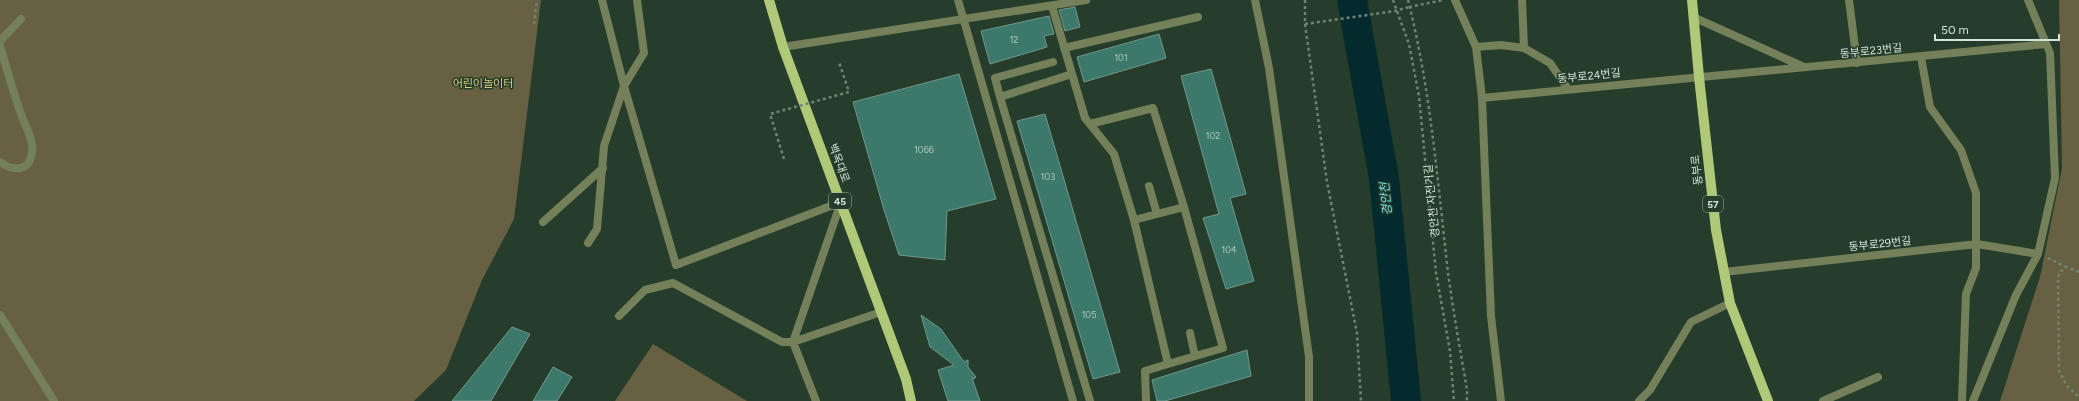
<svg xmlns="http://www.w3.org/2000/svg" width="2079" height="401" font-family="Figtree,'Noto Sans KR',sans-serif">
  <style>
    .green { fill: #676042 }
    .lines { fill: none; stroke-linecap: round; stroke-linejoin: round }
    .river { stroke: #052a2d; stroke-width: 30 }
    .building { fill: #3c796b; stroke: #72988e }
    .path { stroke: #708474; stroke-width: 2.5; stroke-dasharray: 3 3; stroke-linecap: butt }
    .lane { stroke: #73805a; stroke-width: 8 }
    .street { stroke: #73805a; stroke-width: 8 }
    .primary { stroke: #afc979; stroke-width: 10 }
    .path-bridge { stroke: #708474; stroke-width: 2.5; stroke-dasharray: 3 3; stroke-linecap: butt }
    .labels { text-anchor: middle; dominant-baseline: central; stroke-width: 3; stroke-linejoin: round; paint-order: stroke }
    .number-label { font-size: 9px; fill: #afc9bd }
    .shield { fill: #253d2a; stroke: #a0b2a4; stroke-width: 1 }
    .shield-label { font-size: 10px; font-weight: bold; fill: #d5e4d8 }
    .street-label { font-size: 11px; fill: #d5e4d8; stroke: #253d2a }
    .park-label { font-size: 11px; fill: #d8c77c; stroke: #253d2a }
    .water-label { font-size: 12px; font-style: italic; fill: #76dee8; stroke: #253d2a }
  </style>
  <rect width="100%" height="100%" fill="#253d2a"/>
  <path class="green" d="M0 0H541L514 219 482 280 446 370 414 401H0Z
    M2059 0H2079V401H2000L2040 277 2062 168Z
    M653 344 747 401H615Z"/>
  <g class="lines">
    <path class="river" d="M1352 0 1384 178 1406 401"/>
  </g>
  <path class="building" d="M1075 7 1080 27 1065 31 1059 10Z
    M1049 16 1054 34 1044 36 1047 47 990 64 981 31Z
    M1159 34 1166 58 1084 82 1077 57Z
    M1211 69 1246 194 1230 198 1254 281 1226 289 1203 218 1219 214 1181 76Z
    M959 74 996 199 947 211 945 260 899 255 884 210 853 102Z
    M1045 114 1120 372 1093 379 1017 121Z
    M921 315 941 329 964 362 968 360V367L976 377 974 379 972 378 980 401H948L938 370 954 365 930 347Z
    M512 327 530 334 491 401H452Z
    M1247 350 1251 376 1165 401H1157L1152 380Z
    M553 367 572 377 557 401H533Z"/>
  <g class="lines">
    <path class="path" d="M1305 0V24L1327 182 1357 333 1361 401
      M1393 0 1409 44 1419 96 1436 273 1450 351 1454 401
      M1408 0C1430 87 1437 175 1447 264 1452 306 1460 348 1467 390V401
      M1409 7 1444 0
      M534 24 537 0
      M2048 258 2066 267
      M2079 272 2066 267 2059 273 2058 282 2059 371 2067 386 2079 397"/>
    <path class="lane" d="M1052 6 1085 118 1114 154 1134 220 1168 364 1223 348 1184 207 1134 220
      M1064 48 1198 17
      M1072 74 1000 97 1090 401
      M1000 97 995 78 1053 62
      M1090 124 1153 108 1184 207
      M1149 186 1157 214
      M543 222 603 168
      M588 243 597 229 604 146 624 86 644 53 637 0
      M1190 333 1195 356
      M1146 401 1145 371 1168 364"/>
    <path class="street" d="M602 0 624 86 676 265 841 202
      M958 0 1073 401
      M1255 0 1269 68 1309 357V401
      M1455 0 1476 47 1482 98 1491 316 1501 401
      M1522 0 1524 48
      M1849 0 1857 63
      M1693 17 1804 67
      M0 41 21 19
      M0 46C7 69 13 92 21 114 25 126 34 140 32 153 29 172 13 171 0 162
      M783 47 1086 0
      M1476 47 1501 45 1524 48 1550 63 1568 89
      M1921 57 1930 107 1961 150 1976 193V268L1966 294 1962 401
      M1482 98C1670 79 1858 63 2046 44
      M1724 272 1977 244 2038 254
      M0 315 54 401
      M619 316 645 290 673 283 782 342H793L881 312
      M816 401 793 342 841 202
      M1639 401 1650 390 1691 322 1730 303
      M1823 401 1878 377
      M1973 401 2016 295 2038 254 2055 178 2050 53 2028 0"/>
    <path class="primary" d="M769 0 783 47 906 379 911 401
      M1692 0 1699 77 1716 230 1730 303 1768 401"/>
    <path class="path-bridge" d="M1305 24 1395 11 1409 7
      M784 159 770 114 849 92 839 62"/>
  </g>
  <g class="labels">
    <g class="number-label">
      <text x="1014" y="39">12</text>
      <text x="1121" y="57">101</text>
      <text x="1213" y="135">102</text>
      <text x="924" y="149">1066</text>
      <text x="1048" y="176">103</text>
      <text x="1229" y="249">104</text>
      <text x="1089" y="314">105</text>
    </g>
    <g class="shield">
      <rect x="829" y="193" width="22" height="16" rx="3"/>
      <rect x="1703" y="196" width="20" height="16" rx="3"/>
    </g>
    <g class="shield-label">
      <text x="840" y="201">45</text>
      <text x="1713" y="204">57</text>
    </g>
    <g class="street-label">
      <text transform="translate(1871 51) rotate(-6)">동부로23번길</text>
      <text transform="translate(1589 76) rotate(-6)">동부로24번길</text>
      <text transform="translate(839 163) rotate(70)">백옥대로</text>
      <text transform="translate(1697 170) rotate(-97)">동부로</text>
      <text transform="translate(1432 201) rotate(-96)">경안천 자전거길</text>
      <text transform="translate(1880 244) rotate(-6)">동부로29번길</text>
    </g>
    <g class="park-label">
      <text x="483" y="83">어린이놀이터</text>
    </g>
    <g class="water-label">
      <text transform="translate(1386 199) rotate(-96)">경안천</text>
    </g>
  </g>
  <path d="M1935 34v6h124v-6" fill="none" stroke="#d5e4d8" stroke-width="2"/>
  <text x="1941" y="34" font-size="12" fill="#d5e4d8" stroke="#253d2a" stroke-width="3" paint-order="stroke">50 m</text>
</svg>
